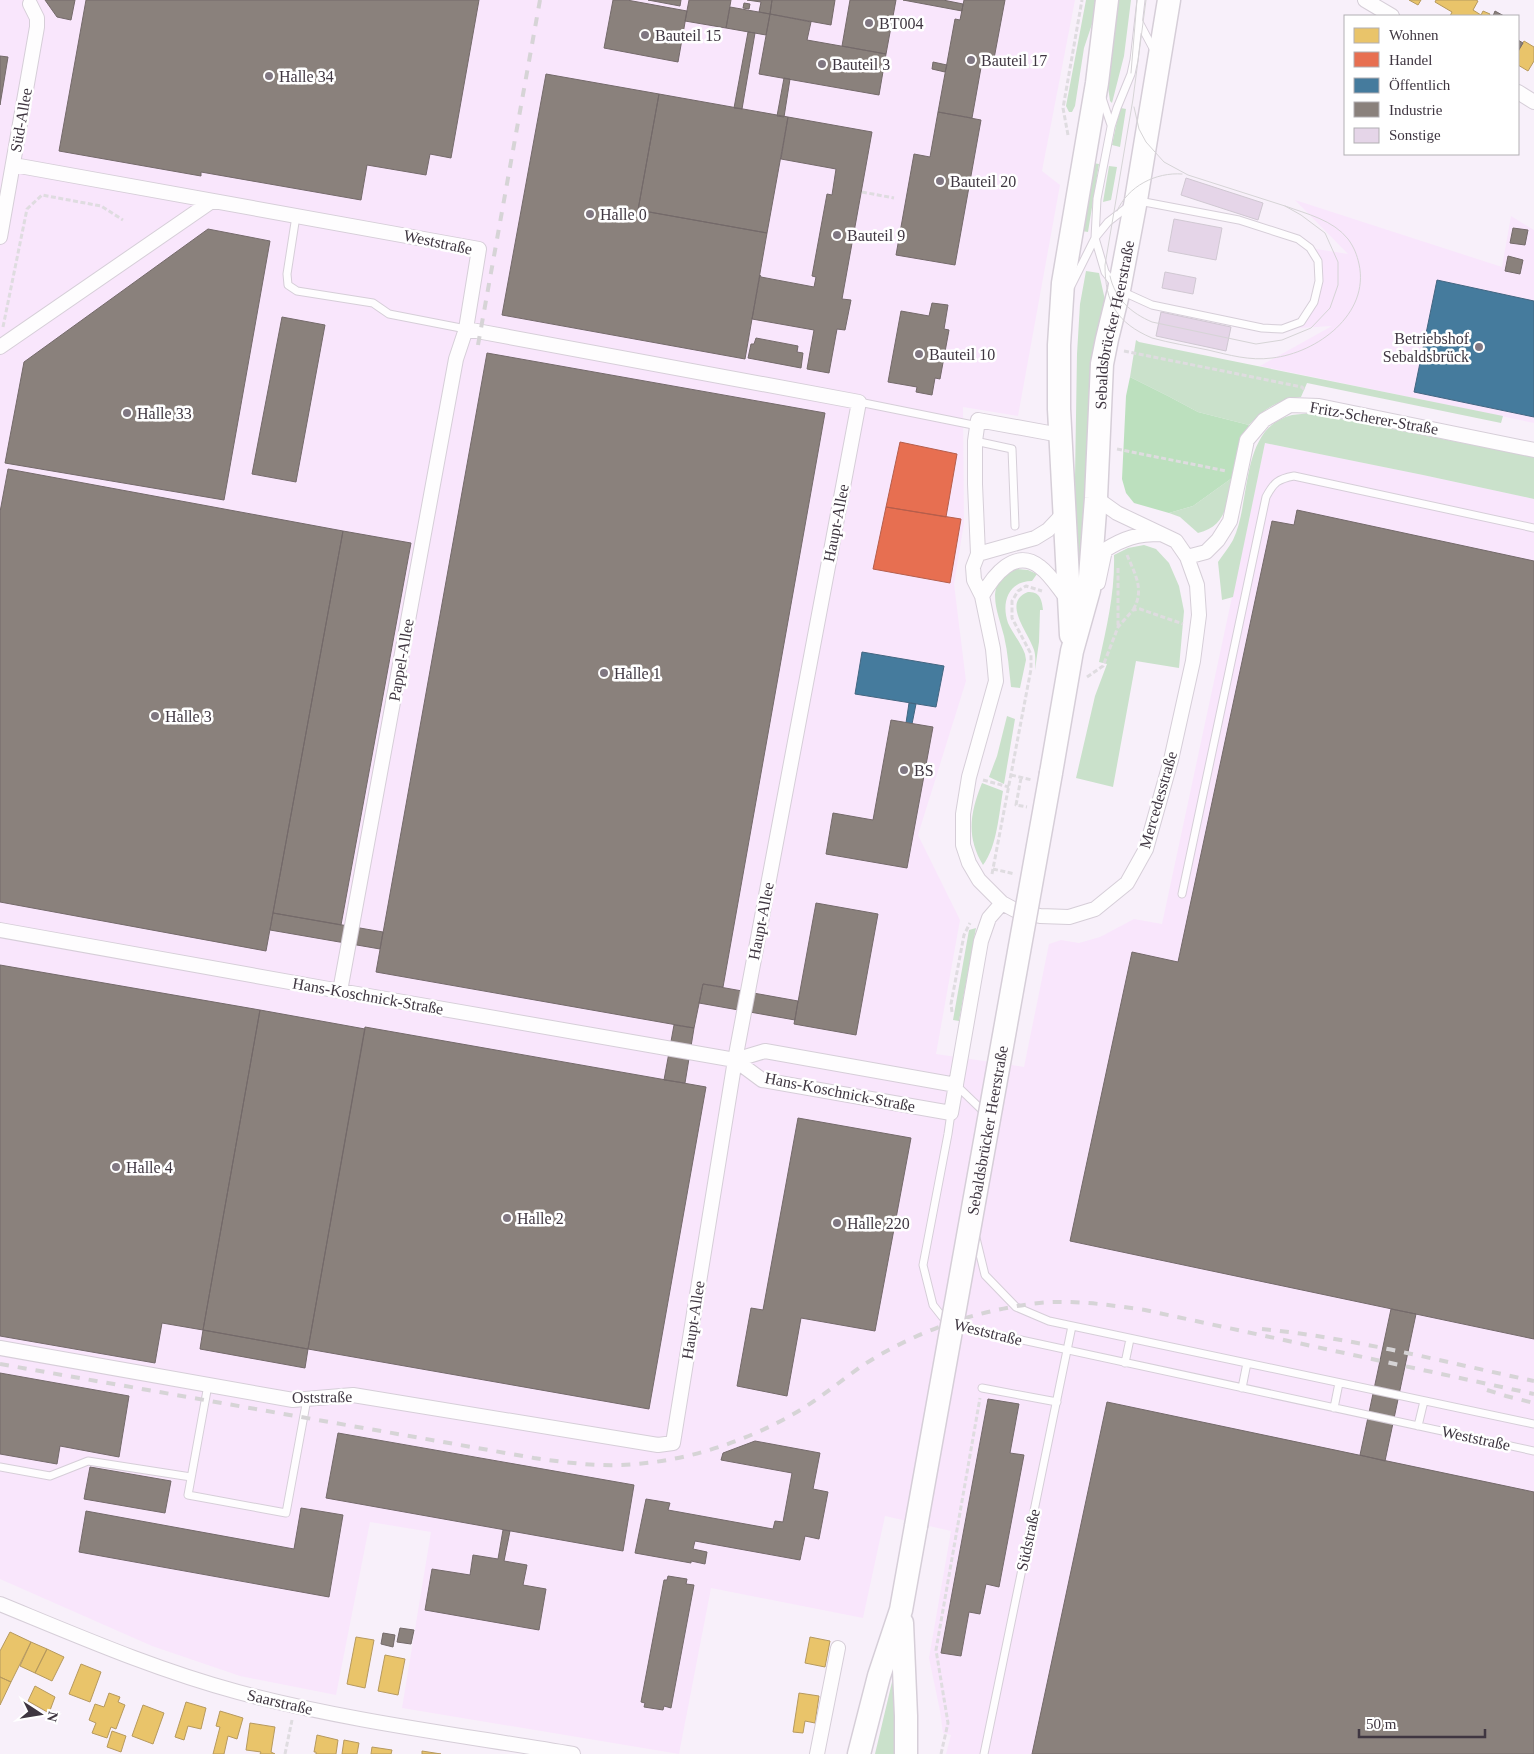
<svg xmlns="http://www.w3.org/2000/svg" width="1534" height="1754" font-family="Georgia,serif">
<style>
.built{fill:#f9e6fc}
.green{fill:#cae1cb}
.forest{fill:#bce0be}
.homes{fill:#e9c46a;stroke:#b6995e}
.shops{fill:#e76f51;stroke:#b55e4c}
.public{fill:#457b9d;stroke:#436681}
.industry{fill:#8a817c;stroke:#746a6a}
.building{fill:#e5d5e8;stroke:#d0c8d2}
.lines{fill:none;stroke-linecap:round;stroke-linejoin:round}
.service-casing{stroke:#d6ced8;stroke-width:9}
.minor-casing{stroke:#d6ced8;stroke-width:16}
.primary-casing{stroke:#d6ced8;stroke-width:25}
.path{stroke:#dfdce0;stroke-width:3;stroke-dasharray:5 2.5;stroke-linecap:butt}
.service{stroke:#fefdfe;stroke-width:7}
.minor{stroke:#fefdfe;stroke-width:14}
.primary{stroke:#fefdfe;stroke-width:22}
.tram{stroke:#d6d4d6;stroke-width:1}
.rail{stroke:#d6d4d6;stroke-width:4;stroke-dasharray:9 9;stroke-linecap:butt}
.primary-bridge-casing{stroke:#d6ced8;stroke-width:25;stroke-linecap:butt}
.primary-bridge{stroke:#fefdfe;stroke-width:22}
.poi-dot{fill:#807782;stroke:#fff;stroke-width:2}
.labels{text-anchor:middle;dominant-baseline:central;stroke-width:5;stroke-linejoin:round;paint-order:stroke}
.poi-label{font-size:16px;fill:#3f3641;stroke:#fff;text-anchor:start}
.street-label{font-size:16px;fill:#3f3641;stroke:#fff}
</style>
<rect width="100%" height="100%" fill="#f8f0fa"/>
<!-- built -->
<path class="built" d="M0 0H1075L1042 171 1060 185 1018 416 963 407 964 523 954 584 966 681 918 835 960 920 936 1054 1024 1067 1049 944 1061 940 1079 943 1100 937 1134 919 1162 924 1265 443 1423 475 1534 499V1754H946L951 1735 943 1733 940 1711 929 1658 951 1531 885 1516 863 1618 711 1588 679 1754 402 1708 431 1532 370 1522 336 1695 240 1676 152 1646 0 1579Z
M1295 200 1502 267 1511 216 1534 230V423L1260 366 1332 326 1282 329 1301 322 1314 302 1318 262 1310 248 1348 254Z"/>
<!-- green -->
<path class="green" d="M1086 0H1097L1095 15 1084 48 1075 106 1072 112H1069L1066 106Z
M1116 0H1131L1124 56 1112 103 1110 101 1107 80Z
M1121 108 1126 109 1120 147 1112 145 1117 121Z
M1093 163 1099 164 1088 232 1082 231Z
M1109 166 1117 167 1111 200 1103 202Z
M1086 271 1099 273 1105 300 1101 318 1080 560H1078L1076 546 1075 478 1077 354 1080 304Z
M1136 340 1139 342 1503 416 1501 423 1307 383 1301 397C1277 401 1266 407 1249 425L1198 412 1168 396 1130 377Z
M1311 413 1534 457V499L1423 475 1265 443 1233 597 1222 600 1218 562C1223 555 1229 547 1233 540 1252 501 1239 428 1292 415 1298 414 1305 414 1311 413Z
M1232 478C1227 503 1227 526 1198 533L1180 517 1169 513 1193 506Z
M1144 545 1156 549 1169 563 1179 586 1184 611 1179 668 1136 661 1113 787 1076 778 1095 696 1107 664 1099 662C1107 626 1115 592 1114 555L1128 548Z
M1017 569 1028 570 1037 574 1032 581C1008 581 1001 603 1008 623 1013 634 1021 643 1025 654L1026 660 1020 688 1011 687C1009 670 1008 653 1004 636 998 611 982 582 1017 569Z
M1028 592C1040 591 1042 600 1043 610H1040L1039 642 1035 670C1035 663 1036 656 1034 650 1029 633 1001 602 1028 592Z
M1007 716 1015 719 1004 784 989 777 997 756Z
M982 783 1003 791C999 813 997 847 983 865 966 837 970 813 982 783Z
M976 928 959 1021 953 1020 969 930Z
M892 1682H894L898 1754H875Z"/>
<!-- forest -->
<path class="forest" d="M1130 377 1168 396 1198 412 1249 425 1240 441 1232 478 1193 506 1169 513 1134 503 1126 493 1122 479 1126 396Z"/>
<!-- homes -->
<path class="homes" d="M1409 0H1421L1418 5Z
M1436 0H1476L1478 1 1473 10 1481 15 1483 11 1490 14 1489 16H1450L1452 12 1435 2Z
M1524 41 1534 47V61L1528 71 1518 65V52Z
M10 1632 31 1642 11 1682 0 1677V1651Z
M356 1637 374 1640 365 1688 347 1684Z
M810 1637 830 1641 825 1667 805 1663Z
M31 1642 47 1649 35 1673 20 1666Z
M47 1649 64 1657 52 1681 35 1673Z
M385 1655 405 1659 398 1695 378 1691Z
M81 1664 101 1672 90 1702 69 1694Z
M0 1677 11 1682 0 1705Z
M35 1686 55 1697 49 1713 28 1701Z
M109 1693 120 1697 118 1702 125 1705 116 1729 111 1727 107 1738 92 1733 96 1723 89 1720 95 1704 104 1707Z
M799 1693 819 1696 815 1723 805 1721 803 1733 793 1732Z
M186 1702 206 1708 201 1729 188 1726 184 1740 175 1737Z
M143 1705 164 1713 153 1744 132 1736Z
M220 1711 243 1718 237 1739 228 1736 224 1754H213L220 1727 216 1726Z
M250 1723 275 1727 271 1752 275 1754H260L261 1752 246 1750Z
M112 1731 126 1736 121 1752 107 1747Z
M317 1735 338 1740 336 1754H316V1752H314Z
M344 1740 359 1743 357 1754H342Z
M372 1747 392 1750 391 1754H371Z
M422 1751 441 1754H422Z"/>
<!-- shops -->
<path class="shops" d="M900 442 957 454 946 517 886 507Z
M886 507 961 519 950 583 873 569Z"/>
<!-- public -->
<path class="public" d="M1437 280 1534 301V417L1414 392Z
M862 652 944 666 936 707 855 694Z
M909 703 916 704 912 724 906 723Z"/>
<!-- industry -->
<path class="industry" d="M45 0H75L71 20 57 17Z
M86 0H479L451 158 430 154 426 175 367 165 361 200 201 172V176L59 151Z
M613 0H627L687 11 678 62 604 48Z
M648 0H681L680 6Z
M689 0H731L726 28 685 21Z
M747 0H772L770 14 759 12 761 2Z
M772 0H835L831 25 770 14Z
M850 0H896L886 54 842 46Z
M903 0H943L963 4 962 11Z
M964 0H1005L993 64 982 62 972 118 938 112 955 19 960 20Z
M744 3 750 4 749 9 743 8Z
M730 7 770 14 766 35 726 28Z
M1495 11 1504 16H1493Z
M770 14 811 22 807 40 886 54 879 95 759 74Z
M748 32 755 33 742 109 734 108Z
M1518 40 1523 43 1518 51Z
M0 56 8 57 0 105Z
M933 62 947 65 945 72 932 69Z
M546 74 659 94 638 210 767 233 745 359 502 315Z
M784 78 790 79 784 117 777 116Z
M659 94 788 117 767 233 638 210Z
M938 112 981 120 955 265 896 255 914 154 930 157Z
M788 117 872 132 842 299 851 300 845 330 837 329 829 373 807 369 814 330 752 319 760 275 761 277 814 287 816 277 812 276 827 194 832 195 836 169 781 159Z
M1513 228 1528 230 1525 245 1510 243Z
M208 229 270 241 224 500 5 463 24 362Z
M1508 256 1523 260 1520 274 1505 271Z
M932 303 948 305 944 329 949 330 940 379 935 378 932 395 916 392 917 387 888 382 901 311 929 316Z
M282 317 325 325 296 482 252 474Z
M756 338 798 346 797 352 803 353 801 368 748 358 751 344H754Z
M487 353 825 413 723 987 703 984 694 1028 376 972Z
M8 469 343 531 266 951 0 902V512Z
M1297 510 1534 561V1339L1070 1241 1132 952 1178 962 1272 521 1294 525Z
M343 531 411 543 341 925 273 913Z
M891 720 933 727 907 868 826 854 833 813 873 820Z
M816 903 878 914 856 1035 794 1024Z
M273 913 383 932 380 949 270 930Z
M0 965 260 1010 203 1330 162 1323 155 1363 0 1336Z
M703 984 798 1001 795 1020 699 1003Z
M260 1010 365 1029 308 1349 203 1330Z
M674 1025 694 1028 685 1083 664 1080Z
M365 1027 706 1087 649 1409 308 1349Z
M798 1118 911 1138 875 1331 801 1318 787 1396 737 1386 751 1308 763 1310Z
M1391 1309 1416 1314 1385 1461 1360 1455Z
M203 1330 308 1349 305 1368 200 1349Z
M0 1373 129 1396 119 1457 60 1446 57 1464 0 1454Z
M988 1399 1019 1404 1010 1453 1024 1455 999 1587 986 1584 980 1614 969 1612 961 1656 941 1653Z
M1107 1402 1534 1492V1754H1032Z
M338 1433 634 1485 623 1551 326 1498Z
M755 1441 820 1453 813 1489 828 1492 819 1539 805 1536 800 1560 695 1541 693 1549 707 1552 705 1564 691 1561V1563L635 1553 646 1499 670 1503 668 1510 773 1529 775 1521 783 1522 792 1473 721 1460 723 1453Z
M90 1467 171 1481 165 1513 84 1499Z
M301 1508 343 1515 329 1597 79 1552 86 1511 294 1549Z
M503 1530 510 1531 504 1561 527 1565 523 1585 546 1589 539 1630 425 1610 432 1569 470 1575 473 1555 498 1559Z
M668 1576 687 1579 686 1584 694 1585 671 1708 664 1706 663 1710 644 1707 645 1703 641 1702 664 1580H667Z
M400 1628 414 1630 411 1644 397 1642Z
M383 1633 395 1635 393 1647 381 1644Z"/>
<!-- building -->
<path class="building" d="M1186 178 1263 203 1258 220 1181 195Z
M1174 219 1222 228 1216 260 1168 251Z
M1165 272 1196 278 1193 294 1162 288Z
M1161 312 1231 327 1226 351 1156 336Z"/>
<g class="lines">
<defs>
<path id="service" d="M1139 22 1155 52
M1102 98 1111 125
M1139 201 1239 220 1298 239 1310 248 1318 261 1319 281 1314 302 1301 322 1282 329 1262 328 1152 305 1119 290 1105 272 1095 238 1097 199 1111 127 1117 108 1131 74 1134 60 1141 0
M296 216 287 274 288 285 297 291 373 303 389 314 466 329
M1071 286 1095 238 1108 222 1130 205
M859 402 978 426
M975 441 1012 449 1015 526
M1182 894 1266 497C1274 482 1278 479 1294 476L1534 528
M956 1085 983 1111V1115
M951 1113 948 1134 923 1265 933 1305 948 1324 1534 1451
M976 1238 985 1275 1016 1307 1049 1321 1534 1424
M1125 1363 1130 1339
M208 1385 188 1495 286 1513 307 1399
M982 1388 1057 1402
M1242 1388 1247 1363
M1334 1408 1339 1383
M1418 1426 1424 1401
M0 1467 50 1476 88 1461 191 1477
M984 1754 1072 1326"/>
<path id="minor" d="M1365 0 1392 16
M1518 92 1534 102
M0 237 37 27V18L30 4
M0 347 212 201
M1060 435 978 420 975 441V484L978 554 973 567 974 580 982 596 993 649 996 681 969 777 963 814V845L969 863 979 880 1002 903 1017 911 1040 916 1069 917 1095 909 1127 883 1146 849 1171 760 1193 661 1199 615 1197 585 1187 557 1176 541 1117 513 1096 498
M978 554 1035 538 1048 530 1065 512
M1187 557 1206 552 1218 540 1230 521 1247 440 1264 420 1290 405 1319 406 1534 450
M1098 583 1105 550C1124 538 1137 534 1161 534
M982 596C993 576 1015 547 1040 567 1051 575 1059 589 1068 600
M0 930 340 991 735 1060 765 1051 956 1085
M340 991 456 359 466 329
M735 1060 762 1080 951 1113 981 941 989 918 1002 903
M0 1348 293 1400 353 1395 658 1445 673 1443 735 1060 859 402 466 329 479 249 14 165
M0 1604C78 1636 156 1670 238 1692 347 1721 461 1735 573 1754
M817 1754 838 1648"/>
<g id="primary">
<path d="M1071 635 1059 409V345L1063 283 1097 83 1107 0"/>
<path id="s1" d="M1051 773 1072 651 1089 590 1096 498 1102 364 1107 339 1119 290 1136 200 1169 0"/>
<path d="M902 1623 906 1716V1754"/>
<path d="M859 1754 879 1676 901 1610 916 1526"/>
</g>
</defs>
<!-- service casing -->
<use href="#service" class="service-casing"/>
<!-- minor casing -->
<use href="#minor" class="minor-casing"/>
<!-- primary casing -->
<use href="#primary" class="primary-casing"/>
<!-- path -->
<path class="path" d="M1068 135 1063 108 1082 0
M862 192 894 198
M3 327 27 209 42 195 101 206 123 220
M1124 351 1302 387 1305 391
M1117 449 1226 471
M1127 555C1135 574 1145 590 1133 610
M1118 568V627
M1087 677 1103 666 1118 627 1133 610 1140 609 1183 624
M1011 775 1032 780
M1021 778 1016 805 1027 807
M983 780 1009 787
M993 869 1015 874
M992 874 1031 669V654L1012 618V601L1018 591 1026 586 1042 591
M952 1012 951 1004 964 935 970 923
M285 1754 292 1720
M941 1754 948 1723 936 1650 980 1398"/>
<!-- service -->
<use href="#service" class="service"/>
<!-- minor -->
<use href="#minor" class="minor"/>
<!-- primary -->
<use href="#primary" class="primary"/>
<!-- tram -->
<path class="tram" d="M1146 0 1133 99 1105 265C1105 303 1117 323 1152 338 1170 343 1189 346 1208 350 1229 355 1250 361 1272 358 1317 353 1370 314 1359 264 1357 255 1354 247 1348 239 1333 220 1307 214 1285 206
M1131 73 1137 0
M1117 211C1128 186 1156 172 1182 174
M1110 276C1115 299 1131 313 1152 322L1256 344 1282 340 1311 328 1330 308 1338 285V262L1325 233 1301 215 1285 206 1188 175 1164 162 1146 142 1139 129 1134 107"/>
<!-- rail -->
<path class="rail" d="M478 345 540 0
M1262 1329C1354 1338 1444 1362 1534 1381
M0 1364 534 1458C562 1462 591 1466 620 1465 681 1463 744 1443 797 1412 819 1399 838 1383 859 1368 885 1350 917 1335 947 1324 977 1313 1030 1301 1062 1302 1090 1302 1117 1306 1145 1310L1534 1394
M1487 1390 1506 1396 1534 1403"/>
<defs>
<g id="primary-bridge">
<path id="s2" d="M916 1526 1051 773"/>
</g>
</defs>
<!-- primary-bridge casing -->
<use href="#primary-bridge" class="primary-bridge-casing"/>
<!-- primary-bridge -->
<use href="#primary-bridge" class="primary-bridge"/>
</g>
<!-- markers -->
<g class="poi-dot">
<circle cx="869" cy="23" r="5"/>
<circle cx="645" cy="35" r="5"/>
<circle cx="971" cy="60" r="5"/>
<circle cx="822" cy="64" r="5"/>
<circle cx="269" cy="76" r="5"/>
<circle cx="940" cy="181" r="5"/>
<circle cx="590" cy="214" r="5"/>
<circle cx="837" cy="235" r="5"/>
<circle cx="1479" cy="347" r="5"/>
<circle cx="919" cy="354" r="5"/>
<circle cx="127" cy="413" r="5"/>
<circle cx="604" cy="673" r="5"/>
<circle cx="155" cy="716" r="5"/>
<circle cx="904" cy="770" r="5"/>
<circle cx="116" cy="1167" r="5"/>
<circle cx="507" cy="1218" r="5"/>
<circle cx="837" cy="1223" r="5"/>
</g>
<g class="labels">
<!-- poi labels -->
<g class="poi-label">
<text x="879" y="23">BT004</text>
<text x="655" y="35">Bauteil 15</text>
<text x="981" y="60">Bauteil 17</text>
<text x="832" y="64">Bauteil 3</text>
<text x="279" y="76">Halle 34</text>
<text x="950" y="181">Bauteil 20</text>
<text x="600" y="214">Halle 0</text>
<text x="847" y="235">Bauteil 9</text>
<text x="1469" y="338" text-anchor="end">Betriebshof<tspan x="1469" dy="18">Sebaldsbrück</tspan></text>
<text x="929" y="354">Bauteil 10</text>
<text x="137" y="413">Halle 33</text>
<text x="614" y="673">Halle 1</text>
<text x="165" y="716">Halle 3</text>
<text x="914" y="770">BS</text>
<text x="126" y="1167">Halle 4</text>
<text x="517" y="1218">Halle 2</text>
<text x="847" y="1223">Halle 220</text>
</g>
<!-- street labels -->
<g class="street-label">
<text transform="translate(21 120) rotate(-80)">Süd-Allee</text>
<text transform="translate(438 242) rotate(12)">Weststraße</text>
<text stroke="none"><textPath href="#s1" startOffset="454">Sebaldsbrücker Heerstraße</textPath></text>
<text transform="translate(1374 418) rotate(10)">Fritz-Scherer-Straße</text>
<text transform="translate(836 523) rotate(-79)">Haupt-Allee</text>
<text transform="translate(401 660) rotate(-80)">Pappel-Allee</text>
<text transform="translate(1158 800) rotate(-74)">Mercedesstraße</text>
<text transform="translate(761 921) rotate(-79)">Haupt-Allee</text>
<text transform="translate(368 996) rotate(10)">Hans-Koschnick-Straße</text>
<text transform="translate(840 1092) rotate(11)">Hans-Koschnick-Straße</text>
<text stroke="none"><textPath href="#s2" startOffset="402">Sebaldsbrücker Heerstraße</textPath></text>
<text transform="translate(693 1320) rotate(-81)">Haupt-Allee</text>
<text transform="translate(988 1332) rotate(14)">Weststraße</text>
<text transform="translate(322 1397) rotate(-1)">Oststraße</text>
<text transform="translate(1476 1438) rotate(12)">Weststraße</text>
<text transform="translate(1028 1540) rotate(-78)">Südstraße</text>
<text transform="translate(280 1702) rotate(13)">Saarstraße</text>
</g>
</g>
<!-- legend -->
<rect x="1344" y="15" width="175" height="140" fill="#ffffff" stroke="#b2afb3"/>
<rect x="1354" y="28" width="25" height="15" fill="#e9c46a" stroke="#b2afb3"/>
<text x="1389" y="40" font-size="15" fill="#3f3641">Wohnen</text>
<rect x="1354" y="52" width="25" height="15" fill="#e76f51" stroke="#b2afb3"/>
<text x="1389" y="65" font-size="15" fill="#3f3641">Handel</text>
<rect x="1354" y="78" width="25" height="15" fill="#457b9d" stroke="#b2afb3"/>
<text x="1389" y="90" font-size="15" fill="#3f3641">Öffentlich</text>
<rect x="1354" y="102" width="25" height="15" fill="#8a817c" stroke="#b2afb3"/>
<text x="1389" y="115" font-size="15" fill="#3f3641">Industrie</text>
<rect x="1354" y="128" width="25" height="15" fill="#e5d5e8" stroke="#b2afb3"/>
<text x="1389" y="140" font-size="15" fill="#3f3641">Sonstige</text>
<!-- north arrow -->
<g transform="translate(40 1714) rotate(102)" stroke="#ffffff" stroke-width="4" paint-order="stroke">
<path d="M0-4L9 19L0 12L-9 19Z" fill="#3f3641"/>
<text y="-8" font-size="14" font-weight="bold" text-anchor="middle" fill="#3f3641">N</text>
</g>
<!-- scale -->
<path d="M1359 1729v8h126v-8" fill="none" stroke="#3f3641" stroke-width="2.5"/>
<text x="1366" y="1729" font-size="15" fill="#3f3641" stroke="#ffffff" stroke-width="4" paint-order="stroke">50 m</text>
</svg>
